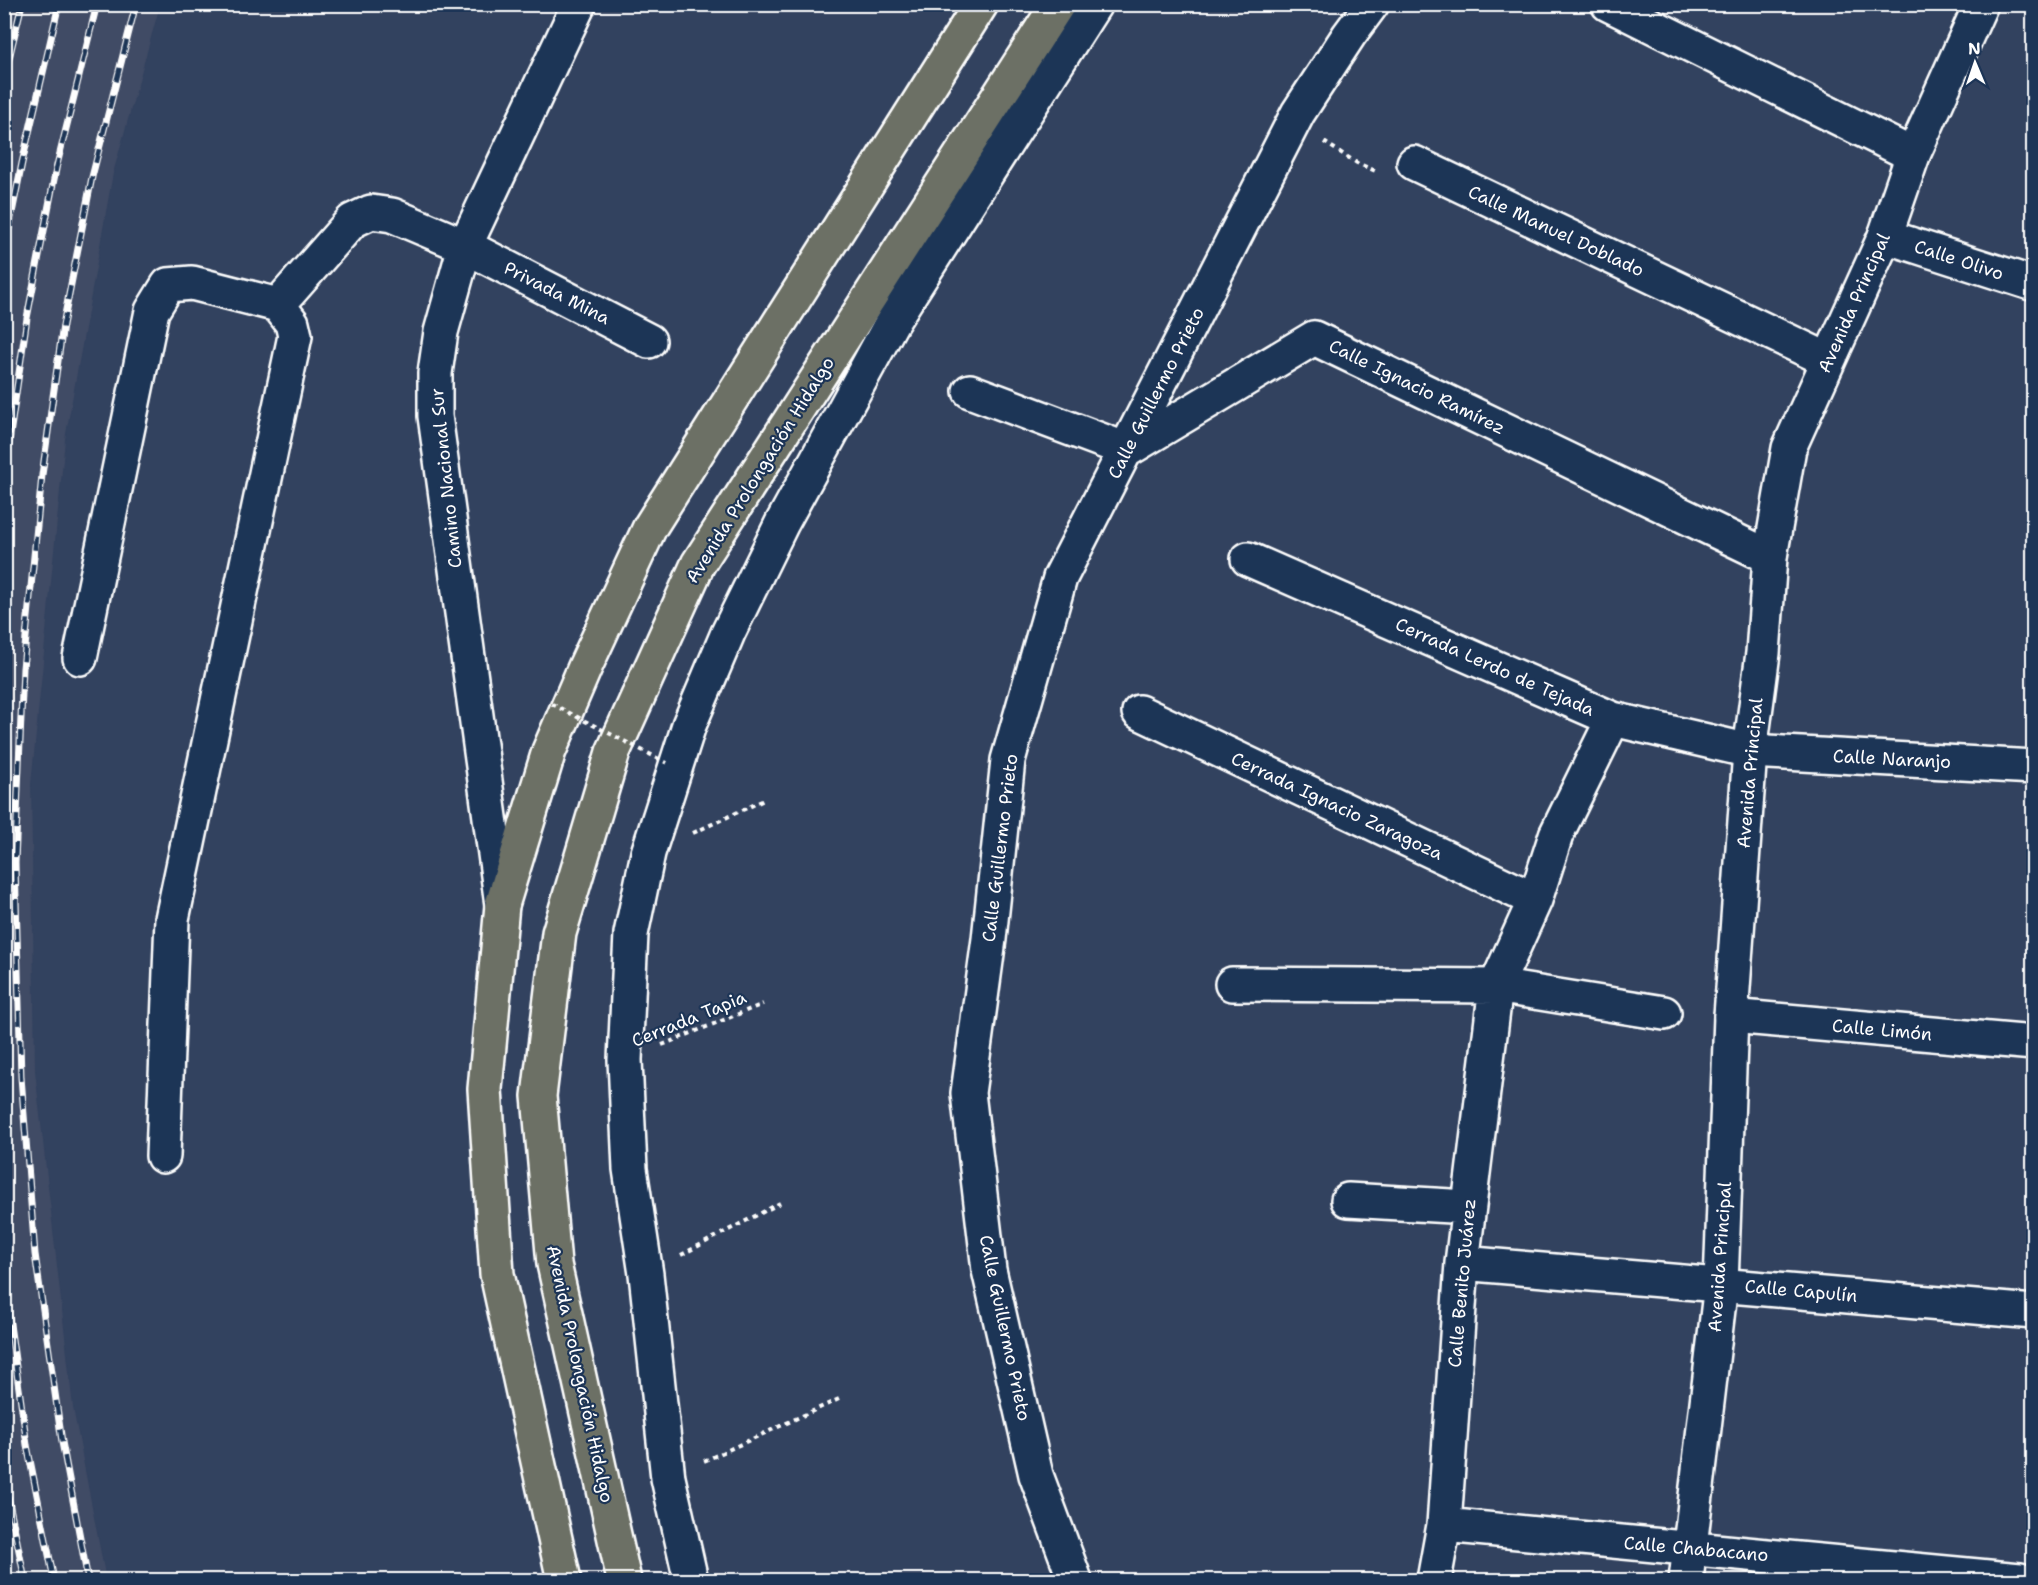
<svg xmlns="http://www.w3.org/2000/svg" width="2038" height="1585" font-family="'Shantell Sans',sans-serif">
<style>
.built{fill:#414b65}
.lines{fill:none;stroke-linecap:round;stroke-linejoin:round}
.street-casing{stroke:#fff;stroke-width:38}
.secondary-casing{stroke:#fff;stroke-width:38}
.highway-casing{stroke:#fff;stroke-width:38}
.path{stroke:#fff;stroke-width:4;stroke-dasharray:4.5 4.5;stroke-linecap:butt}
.street{stroke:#1d3557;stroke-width:33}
.secondary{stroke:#1d3557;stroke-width:33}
.highway{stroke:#6c7065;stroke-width:33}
.rail-casing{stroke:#fff;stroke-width:7}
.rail{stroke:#1d3557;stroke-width:4.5;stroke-dasharray:14;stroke-linecap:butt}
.path-bridge{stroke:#fff;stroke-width:4;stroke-dasharray:4.5 4.5;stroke-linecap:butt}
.labels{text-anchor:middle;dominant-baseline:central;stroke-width:4.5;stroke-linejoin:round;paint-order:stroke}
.street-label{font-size:18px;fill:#fff;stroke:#1d3557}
</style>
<rect width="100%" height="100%" fill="#32425f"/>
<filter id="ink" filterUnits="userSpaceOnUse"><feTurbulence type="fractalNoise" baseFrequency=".0167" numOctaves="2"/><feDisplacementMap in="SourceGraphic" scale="12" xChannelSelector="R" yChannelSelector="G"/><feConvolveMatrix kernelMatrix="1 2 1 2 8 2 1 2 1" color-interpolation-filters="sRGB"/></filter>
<g filter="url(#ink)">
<!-- built -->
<path class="built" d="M5 4 160 5 113 173 65 439 31 784 35 1071 73 1408 106 1580H5Z"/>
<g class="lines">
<defs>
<path id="street" d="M1608 4 1913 155
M1414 163 1828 360
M1885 236 2034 284
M278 305 352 221 371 212 392 215 465 246 649 341
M970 391 1127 450 1314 338 1770 557
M1248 559 1613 719 1750 751 2034 767
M80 658 152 311 168 285 192 283 278 305 292 323 295 336 172 919 163 1156
M1139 712 1535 900
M502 905 435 416V373L441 332 465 246 579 4
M1232 984 1496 986 1664 1013
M1731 1016 2034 1043
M1348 1200 1468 1207
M1462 1263 2034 1312
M1444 1525 2020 1580
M691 1580 668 1478 646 1274 630 1169 625 1060 631 934 648 853 689 725 728 633 782 523 892 322 1095 4
M1075 1580 1036 1475 989 1270 968 1093 989 939 1008 760 1060 578 1298 113 1349 35 1372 4
M1434 1580 1444 1525 1462 1263 1496 986 1535 900 1556 835 1613 719"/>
<path id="secondary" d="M1686 1580 1721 1284 1731 1016 1750 751 1763 653 1770 557 1789 448 1885 236 1913 155 1981 4"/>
<path id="highway" d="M564 1580 497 1274 485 1089 502 905 549 751 585 667 650 527 981 4
M624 1580 554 1264 539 1096 559 933 613 752 698 564 1058 4"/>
</defs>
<!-- street casing -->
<use href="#street" class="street-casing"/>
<!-- secondary casing -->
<use href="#secondary" class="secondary-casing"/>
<!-- highway casing -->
<use href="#highway" class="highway-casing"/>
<!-- path -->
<path class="path" d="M1324 142 1357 163 1378 172
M693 833 764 800
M662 1045 763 1004
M681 1255 780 1203
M704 1461 839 1399"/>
<!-- street -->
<use href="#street" class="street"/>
<!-- secondary -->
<use href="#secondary" class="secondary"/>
<!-- highway -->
<use href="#highway" class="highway"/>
<defs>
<path id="rail" d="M4 79 22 4
M4 253 22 163 59 4
M4 476 27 318 56 169 97 4
M4 1282 27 1445 54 1580
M4 1478 25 1580
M88 1580 62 1442 35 1254 21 1077 15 863 23 668 42 475 63 325 92 177 136 4"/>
</defs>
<!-- rail casing -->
<use href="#rail" class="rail-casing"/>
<!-- rail -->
<use href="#rail" class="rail"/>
<!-- path-bridge -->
<path class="path-bridge" d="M552 704 667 763"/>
</g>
</g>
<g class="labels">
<!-- street labels -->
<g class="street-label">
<text transform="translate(1556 231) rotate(25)">Calle Manuel Doblado</text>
<text transform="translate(1959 260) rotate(18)">Calle Olivo</text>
<text transform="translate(557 293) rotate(27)">Privada Mina</text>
<text transform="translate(1854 303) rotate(-66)">Avenida Principal</text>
<text transform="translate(1417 387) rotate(26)">Calle Ignacio Ramírez</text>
<text transform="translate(1156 393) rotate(-63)">Calle Guillermo Prieto</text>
<text transform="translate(760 470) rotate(-58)">Avenida Prolongación Hidalgo</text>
<text transform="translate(446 478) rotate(-96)">Camino Nacional Sur</text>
<text transform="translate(1495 667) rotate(24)">Cerrada Lerdo de Tejada</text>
<text transform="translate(1892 759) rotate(3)">Calle Naranjo</text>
<text transform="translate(1750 773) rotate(-85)">Avenida Principal</text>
<text transform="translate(1337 806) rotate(25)">Cerrada Ignacio Zaragoza</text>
<text transform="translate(1000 848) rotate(-83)">Calle Guillermo Prieto</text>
<text transform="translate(689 1019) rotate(-22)">Cerrada Tapia</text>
<text transform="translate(1882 1030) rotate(5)">Calle Limón</text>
<text transform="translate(1720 1257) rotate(-86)">Avenida Principal</text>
<text transform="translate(1462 1283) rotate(-85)">Calle Benito Juárez</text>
<text transform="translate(1801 1291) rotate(5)">Calle Capulín</text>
<text transform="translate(1005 1328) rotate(78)">Calle Guillermo Prieto</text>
<text transform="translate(580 1374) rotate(78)">Avenida Prolongación Hidalgo</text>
<text transform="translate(1696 1549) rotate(5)">Calle Chabacano</text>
</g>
</g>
<!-- margin -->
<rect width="2038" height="1585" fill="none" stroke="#1d3557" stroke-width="24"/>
<rect x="12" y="12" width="2014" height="1561" fill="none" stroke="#fff" stroke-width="2" filter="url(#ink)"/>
<!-- north arrow -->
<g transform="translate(1975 63) rotate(358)" stroke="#1d3557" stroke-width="4.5" paint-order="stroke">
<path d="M0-4.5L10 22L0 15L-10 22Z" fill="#ffffff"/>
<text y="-9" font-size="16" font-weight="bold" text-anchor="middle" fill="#ffffff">N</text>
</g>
</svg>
